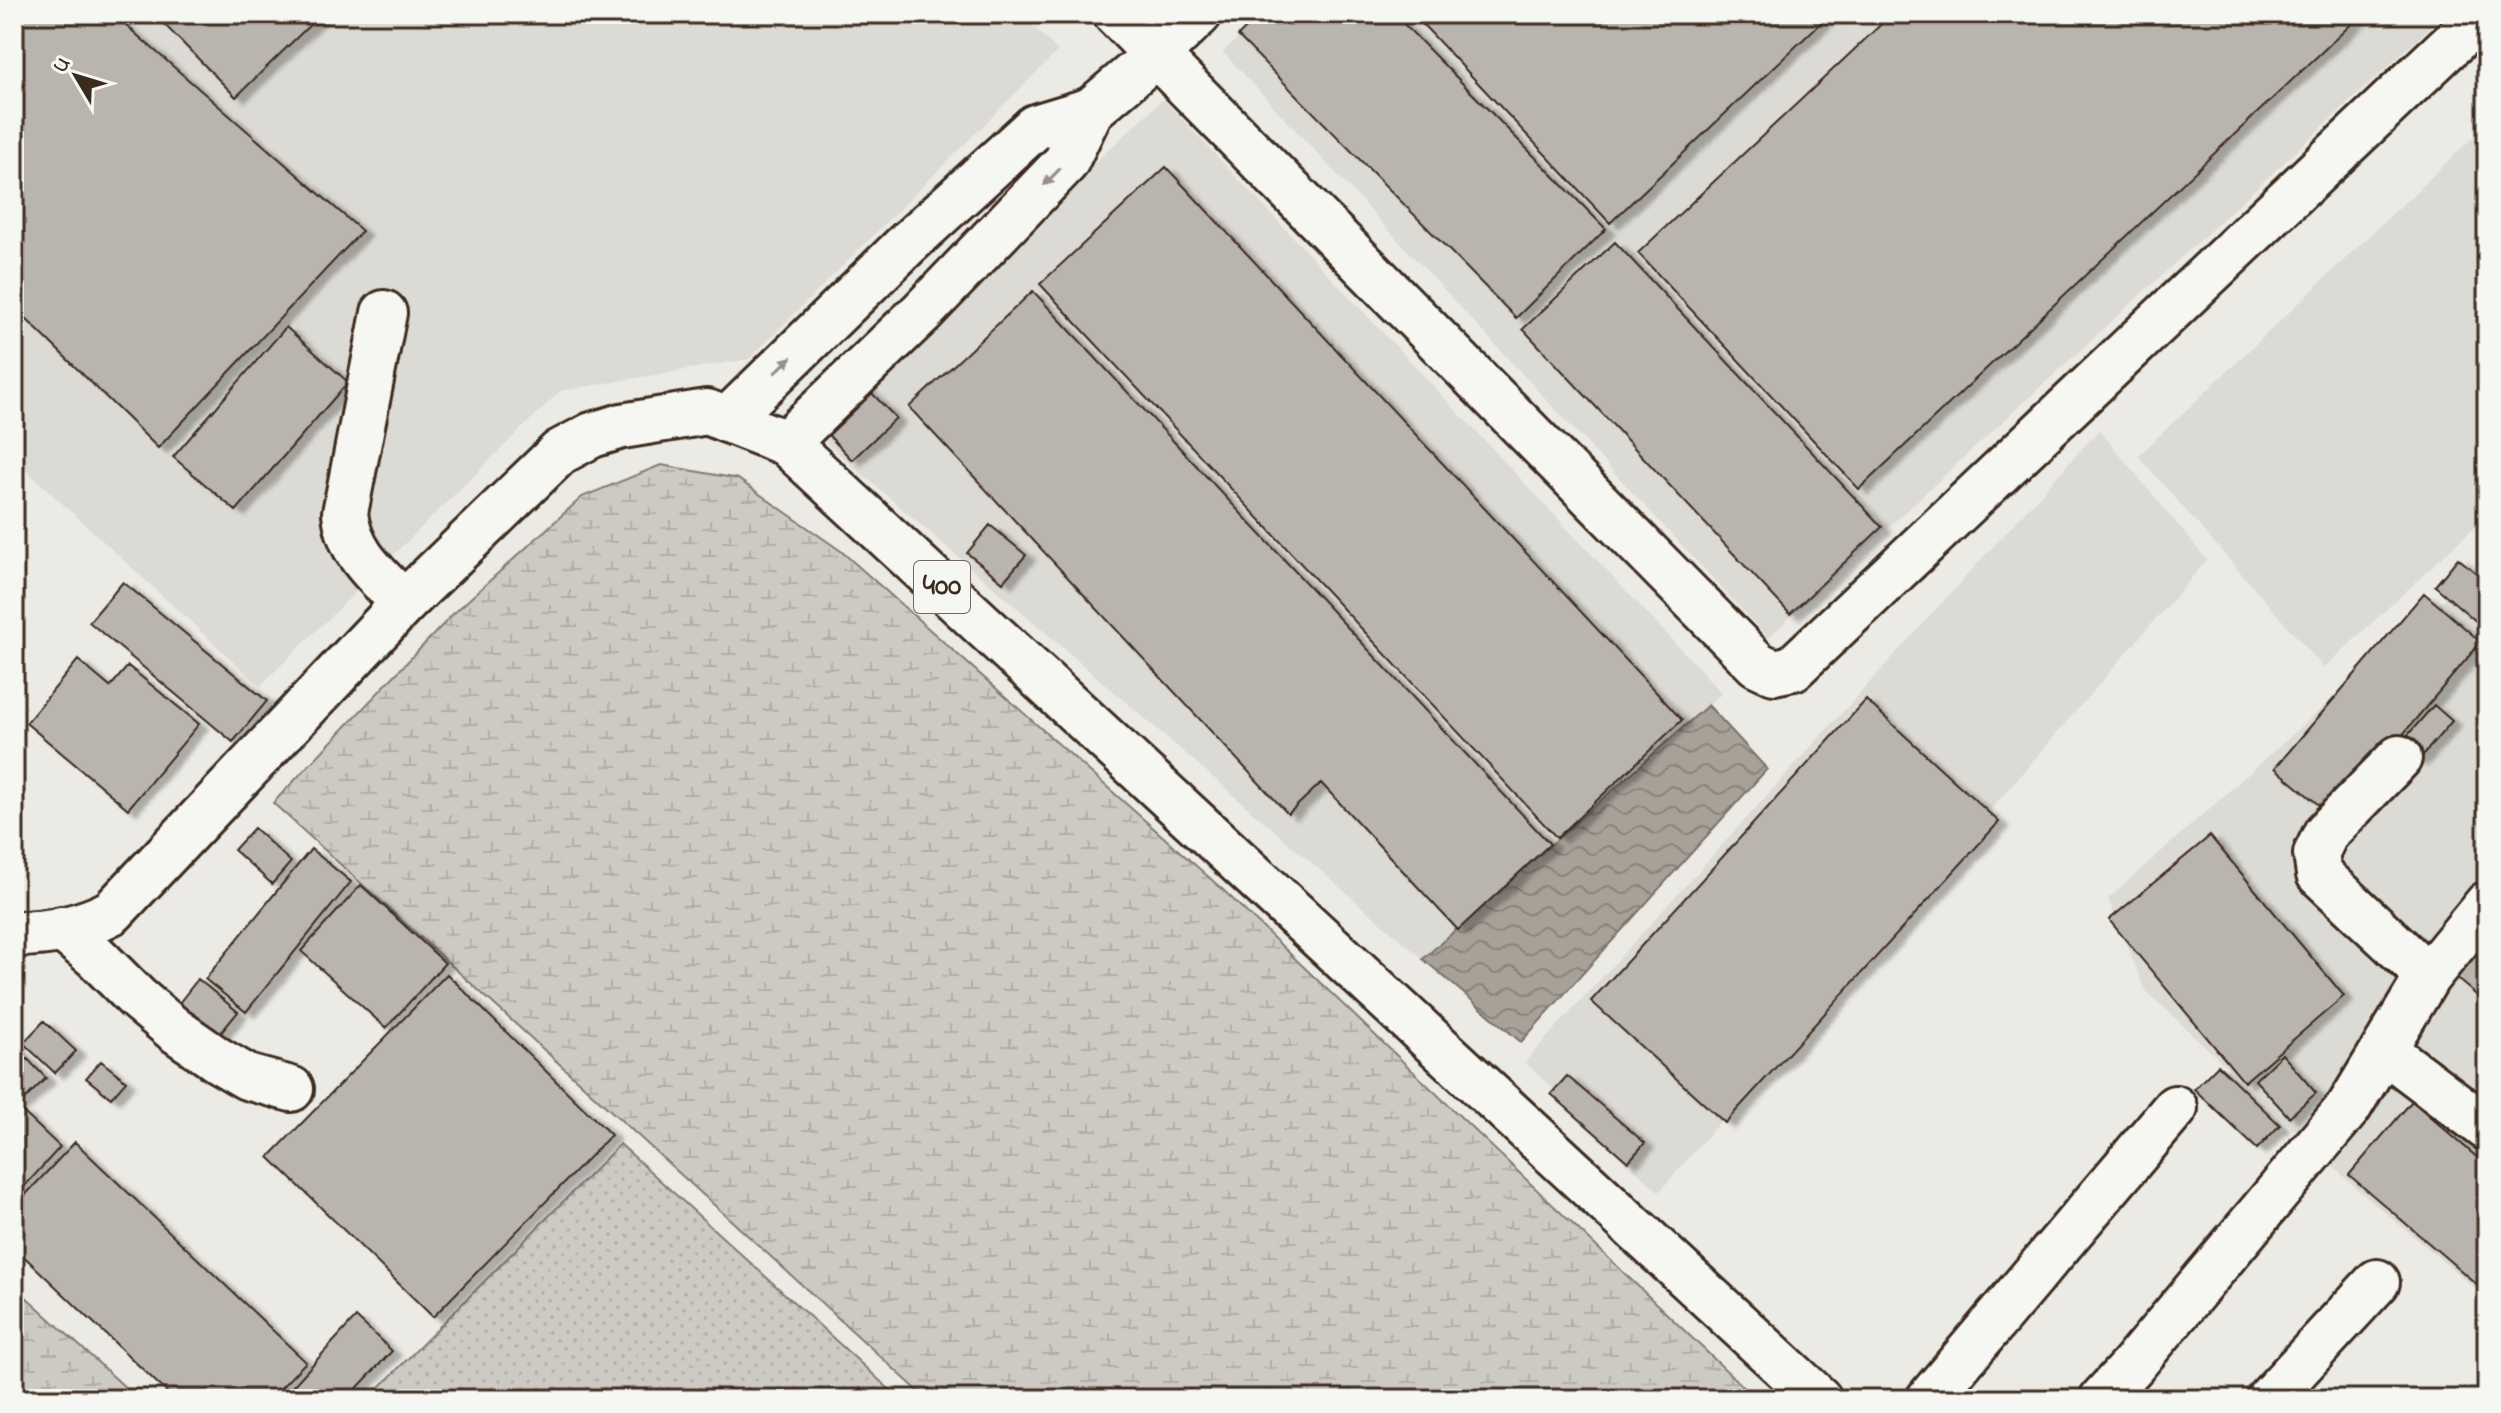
<svg xmlns="http://www.w3.org/2000/svg" width="2501" height="1413" font-family="'Indie Flower',sans-serif">
<style>
.built{fill:#dcdad4}
.grass{fill:url(#grass-dots);stroke:#847a71;stroke-width:2}
.wetland{fill:url(#wetland-marsh);stroke:#847a71;stroke-width:2}
.water{fill:url(#water-waves);stroke:#7c7167;stroke-width:2}
.building{fill:#bab4ae;stroke:#3b2a1e;stroke-width:2;filter:url(#shadow)}
.lines{fill:none;stroke-linecap:round;stroke-linejoin:round}
.minor-casing{stroke:#3b2a1e;stroke-width:50}
.major-casing{stroke:#3b2a1e;stroke-width:50}
.minor{stroke:#f6f6f2;stroke-width:44}
.major{stroke:#f6f6f2;stroke-width:44}
.oneway{fill:#989088}
.labels{text-anchor:middle;dominant-baseline:central;stroke-width:7;stroke-linejoin:round;paint-order:stroke}
.shield{fill:#f6f6f2;stroke:#73675e;stroke-width:2}
.shield-label{font-size:30px;font-weight:bold;fill:#3b2a1e}
</style>
<defs>
<pattern id="grass-dots" width="8" height="8" patternUnits="userSpaceOnUse" patternTransform="scale(2)"><rect width="8" height="8" fill="#cdcac4"/><path d="M2 2h.1M6 6h.1" fill="none" stroke="#b1aea8" stroke-width="1.8" stroke-linecap="round"/></pattern>
<pattern id="wetland-marsh" width="20" height="14" patternUnits="userSpaceOnUse" patternTransform="scale(2)"><rect width="20" height="14" fill="#cdcac4"/><path d="M1 5h8M5 5V1M11 12h8M15 12V8" fill="none" stroke="#b1aea8"/></pattern>
<pattern id="water-waves" width="16" height="10" patternUnits="userSpaceOnUse" patternTransform="scale(2)"><rect width="16" height="10" fill="#a8a198"/><path d="M0 5q4-4 8 0t8 0" fill="none" stroke="#8a837b"/></pattern>
<filter id="shadow"><feDropShadow dx="9" dy="5" stdDeviation="2" flood-color="#0004"/></filter>
</defs>
<rect width="100%" height="100%" fill="#ebeae5"/>
<filter id="ink" filterUnits="userSpaceOnUse"><feTurbulence type="fractalNoise" baseFrequency=".0125" numOctaves="2"/><feDisplacementMap in="SourceGraphic" scale="16" xChannelSelector="R" yChannelSelector="G"/><feConvolveMatrix kernelMatrix="1 2 1 2 8 2 1 2 1" color-interpolation-filters="sRGB"/></filter>
<g filter="url(#ink)">
<!-- built -->
<path class="built" d="M14 14H1021L1058 51 749 359 560 391 260 686 14 459Z
M1264 14H2445L1768 638 1223 52Z
M1163 99 1722 693 1423 959 810 429Z
M2487 124V515L2324 668 2138 456Z
M2099 430 2207 560 1659 1192 1525 1062Z
M2476 571 2487 581V1298L2356 1188 2145 990 2108 899Z"/>
<!-- grass -->
<path class="grass" d="M620 1144 900 1399H368Z"/>
<!-- wetland -->
<path class="wetland" d="M661 465 738 479 841 551 1221 888 1756 1399H927L273 803 453 614 582 497Z
M14 1286 138 1399H14Z"/>
<!-- water -->
<path class="water" d="M1708 705 1767 769 1521 1042 1423 959Z"/>
<!-- building -->
<path class="building" d="M14 14H113L362 231 158 448 14 307Z
M154 14H321L236 97Z
M1260 14H1394L1606 229 1516 318 1238 36Z
M1413 14H1830L1610 223Z
M1892 14H2362L1859 489 1638 253Z
M1166 167 1682 720 1557 838 1040 284Z
M1615 242 1882 527 1790 614 1523 329Z
M1033 291 1550 844 1458 930 1321 783 1288 814 909 407Z
M286 327 348 382 236 511 173 457Z
M862 383 896 418 852 460 818 424Z
M990 525 1026 555 1003 582 967 553Z
M2458 558 2487 582V624L2484 628 2435 586Z
M123 582 267 701 233 742 89 622Z
M2424 593 2481 642 2333 817 2275 768Z
M78 660 110 687 128 666 199 724 128 809 26 723Z
M1866 700 1999 822 1725 1123 1591 1001Z
M2434 705 2452 721 2418 761 2399 745Z
M254 828 291 862 272 884 234 850Z
M2210 836 2344 996 2244 1082 2109 920Z
M311 849 351 882 246 1012 205 979Z
M361 885 445 963 386 1028 301 951Z
M2487 930V993L2481 999 2450 973Z
M447 974 611 1135 433 1317 269 1157Z
M198 979 238 1012 219 1035 179 1003Z
M44 1021 76 1051 55 1073 23 1043Z
M16 1047 46 1078 15 1109 14 1048Z
M2282 1054 2316 1093 2289 1117 2255 1080Z
M101 1061 126 1081 111 1098 86 1078Z
M2218 1065 2280 1125 2257 1149 2194 1089Z
M1567 1076 1645 1143 1628 1162 1551 1094Z
M2412 1101 2487 1166V1293L2349 1175Z
M22 1111 60 1147 14 1198V1120Z
M75 1142 306 1362 270 1399H174L14 1247V1207Z
M356 1317 392 1351 347 1399H281Z"/>
<g class="lines">
<defs>
<path id="minor" d="M1116 14 1757 664 1774 672 1793 668 2483 14
M384 313 345 513C349 554 377 575 404 603
M727 420 906 245 1035 127 1091 110 1156 55 1199 14
M786 443 922 312 1066 162 1091 110
M2399 758 2326 833 2316 854 2319 874 2428 976
M62 929 95 956 137 998 175 1030 218 1060 247 1077 291 1089
M2384 1050 2487 1128
M1929 1399 2175 1108
M2102 1399 2132 1366 2349 1107 2428 976 2487 904
M2269 1399 2377 1282"/>
<path id="major" d="M14 934C48 934 82 928 112 912L404 603 560 452 592 435 622 426 707 412 786 443 1819 1399"/>
</defs>
<!-- minor casing -->
<use href="#minor" class="minor-casing"/>
<!-- major casing -->
<use href="#major" class="major-casing"/>
<!-- minor -->
<use href="#minor" class="minor"/>
<!-- major -->
<use href="#major" class="major"/>
</g>
<!-- one-way arrows -->
<defs><path id="oneway-solid" d="M-6-.8H1V-3.2L6.5 0L1 3.2V.8H-6Z" transform="scale(2)"/></defs>
<g class="oneway">
<use href="#oneway-solid" transform="translate(1052 177) rotate(134)"/>
<use href="#oneway-solid" transform="translate(783 365) rotate(-44)"/>
</g>
</g>
<g class="labels">
<!-- shield labels -->
<rect class="shield" x="914" y="561" width="56" height="52" rx="6"/>
<g class="shield-label">
<text x="942" y="587">400</text>
</g>
</g>
<!-- margin -->
<rect width="2501" height="1413" fill="none" stroke="#f6f6f2" stroke-width="48"/>
<rect x="24" y="24" width="2453" height="1365" fill="none" stroke="#3b2a1e" stroke-width="3" filter="url(#ink)"/>
<!-- north arrow -->
<g transform="translate(76 76) rotate(308)" stroke="#f6f6f2" stroke-width="6" paint-order="stroke">
<path d="M0-6L14 30L0 20L-14 30Z" fill="#3b2a1e"/>
<text y="-12" font-size="22" font-weight="bold" text-anchor="middle" fill="#3b2a1e">U</text>
</g>
</svg>
